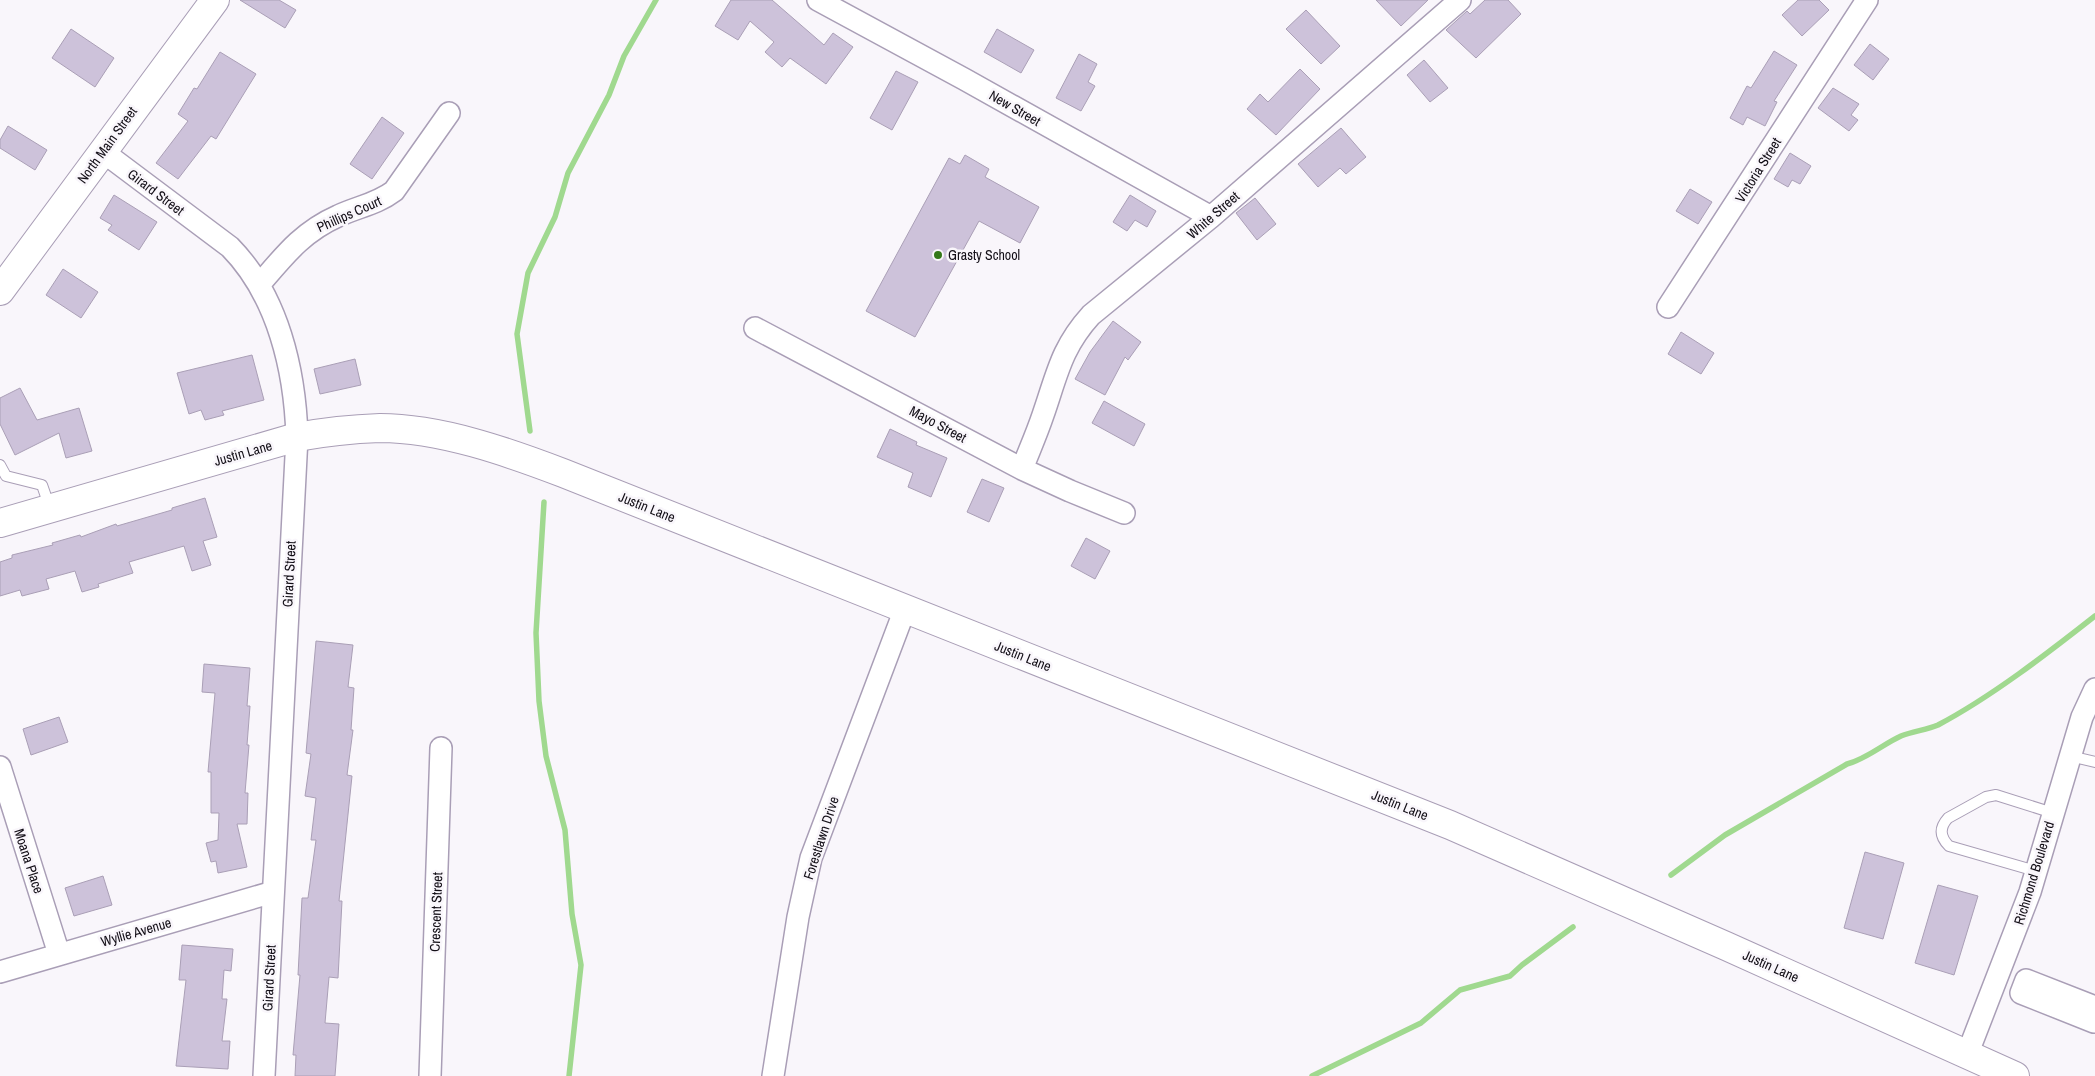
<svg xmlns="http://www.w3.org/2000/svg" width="2095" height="1076" font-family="'Archivo Narrow',sans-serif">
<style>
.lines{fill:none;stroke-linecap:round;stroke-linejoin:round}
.stream{stroke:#a0d98f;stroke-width:5.5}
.building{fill:#cdc2da;stroke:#aa9fb6}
.service-casing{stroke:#a99eb6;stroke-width:12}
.minor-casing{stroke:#a99eb6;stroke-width:24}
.secondary-casing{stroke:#a99eb6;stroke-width:30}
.primary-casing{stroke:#a99eb6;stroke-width:30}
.service{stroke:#fff;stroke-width:10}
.minor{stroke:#fff;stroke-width:21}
.secondary{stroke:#fff;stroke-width:28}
.primary{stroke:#fff;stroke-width:28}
.poi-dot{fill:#347819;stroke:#f9f6fb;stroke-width:2}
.labels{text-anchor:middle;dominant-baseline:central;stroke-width:5;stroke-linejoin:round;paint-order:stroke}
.street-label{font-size:14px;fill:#120e16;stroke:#f9f6fb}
.poi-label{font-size:14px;fill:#120e16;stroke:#f9f6fb;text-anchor:start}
</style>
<rect width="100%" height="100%" fill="#f9f6fb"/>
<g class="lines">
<!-- stream -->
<path class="stream" d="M530 431 517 334 528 273 555 217 568 173 609 95 624 56 656 0
M544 502 536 633 539 701 546 756 565 830 572 914 581 965 569 1076
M1671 875 1725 835 1847 764C1867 759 1883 744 1901 736 1913 731 1927 730 1938 725 1991 697 2048 653 2095 616
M1312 1076 1421 1023 1460 990 1510 976 1522 965 1573 927"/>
</g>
<!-- building -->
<path class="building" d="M240 0H279L296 10 285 28Z
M731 0H772L824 45 833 33 853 47 826 84 790 58 782 67 765 52 774 42 750 21 738 40 715 26Z
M1376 0H1428L1401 26Z
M1485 0H1508L1521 14 1476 58 1446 30 1467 11 1470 14Z
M1798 0H1819L1829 10 1802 36 1782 15Z
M1306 10 1340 46 1321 64 1286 29Z
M71 29 114 58 95 87 52 58Z
M997 29 1034 50 1021 73 984 52Z
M1870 44 1889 59 1873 80 1854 65Z
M1774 51 1797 65 1774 101 1777 102 1765 126 1747 117 1743 125 1730 118 1747 86 1751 88Z
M220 52 256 74 216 139 211 136 178 179 156 163 188 121 178 114 194 88 197 89Z
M1079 54 1097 64 1088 82 1095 86 1081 111 1056 98Z
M1424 60 1448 88 1430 102 1407 75Z
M1300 69 1320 89 1276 135 1247 109 1260 94 1268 102Z
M896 71 918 82 892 130 870 118Z
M1833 88 1859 104 1851 115 1858 120 1849 131 1818 108Z
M382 117 404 133 372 179 350 164Z
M8 126 47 150 35 170 0 148V140Z
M1341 128 1366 157 1346 174 1340 168 1318 187 1298 164Z
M1790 153 1811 166 1800 184 1792 180 1788 187 1774 179Z
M965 155 989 169 985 177 1039 207 1020 243 979 221 915 337 866 311 949 158 960 164Z
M1690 189 1712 202 1698 224 1676 211Z
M114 195 157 222 139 250 108 230 112 225 100 218Z
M1130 195 1156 211 1147 227 1135 220 1127 231 1113 222Z
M1255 198 1276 224 1257 240 1236 213Z
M63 269 98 292 81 318 46 295Z
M1113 321 1141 342 1128 360 1125 357 1105 395 1075 379 1090 352Z
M1681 332 1714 353 1701 374 1668 354Z
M252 355 264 400 222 411 224 415 205 420 201 410 189 414 177 373Z
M355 359 361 385 320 394 314 369Z
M20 388 37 420 79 408 92 451 66 458 59 433 15 455 0 424V398Z
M1104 401 1145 424 1134 446 1092 423Z
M890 429 917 442 916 445 947 458 931 497 908 487 913 473 877 457Z
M982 479 1004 488 989 522 967 512Z
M205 498 217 537 203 541 211 565 192 571 184 546 129 562 133 573 98 584 99 587 82 592 75 571 46 579 49 589 22 596 20 590 0 596V562L12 558V555L53 545 52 543 80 535 81 537 116 524 117 526 172 510V508Z
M1086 538 1110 551 1095 579 1071 566Z
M316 641 353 645 348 687 354 688 351 730H353L347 775 352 776 339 901H342L338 978 329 977 325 1023 339 1024 335 1076H295L296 1055H293L300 975H298L302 898H308L316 840H311L316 798 305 796 311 754 306 753Z
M204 664 250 668 247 706H250L247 745H249L245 793H248L247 824H237L247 867 218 873 216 861 211 862 206 843 218 840 219 813H211V772H208L215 693 202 692Z
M59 717 68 742 31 755 23 729Z
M1865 852 1904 863 1883 939 1844 928Z
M103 876 112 905 74 916 65 888Z
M1938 885 1978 896 1954 975 1915 963Z
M182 945 233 949 231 971 224 970 222 999H227L222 1041H230L228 1069 176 1066 186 980H179Z"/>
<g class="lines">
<defs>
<path id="service" d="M0 465 6 476 42 485 50 508
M2070 756 2095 762
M2036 871 1949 846C1940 837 1939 828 1948 818L1986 797 1996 795 2053 813"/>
<path id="minor" d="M818 0 964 79 1211 217
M102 151 230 247C278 296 295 370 297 437L264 1076
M259 285C284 256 302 232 338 216 357 207 377 204 394 191L449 113
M1668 307 1867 0
M755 328 1022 469 1070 491 1124 513
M1022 469C1029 451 1037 433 1043 415 1057 375 1061 348 1091 315L1211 217 1460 0
M0 767 59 954
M0 972 273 892
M2095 1007 2026 980 2021 993 2094 1022 2095 1018
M1967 1055 2030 892 2082 717 2095 689
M430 1076 441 748
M773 1076 798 917 811 858 905 609"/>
<path id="secondary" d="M0 523 297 437C324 432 351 429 380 428 440 428 508 452 563 473L1450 825 1726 946 2015 1076"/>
<path id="primary" d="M0 291 215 0"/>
</defs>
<!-- service casing -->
<use href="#service" class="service-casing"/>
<!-- minor casing -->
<use href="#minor" class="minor-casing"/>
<!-- secondary casing -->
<use href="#secondary" class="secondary-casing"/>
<!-- primary casing -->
<use href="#primary" class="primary-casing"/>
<!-- service -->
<use href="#service" class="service"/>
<!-- minor -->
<use href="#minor" class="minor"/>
<!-- secondary -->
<use href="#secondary" class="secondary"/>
<!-- primary -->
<use href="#primary" class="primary"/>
</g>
<!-- markers -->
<circle class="poi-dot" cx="938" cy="255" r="5"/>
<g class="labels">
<!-- street labels -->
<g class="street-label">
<text transform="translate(1015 108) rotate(30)">New Street</text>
<text transform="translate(107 145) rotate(-54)">North Main Street</text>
<text transform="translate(1758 170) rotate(-58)">Victoria Street</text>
<text transform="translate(156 192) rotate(37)">Girard Street</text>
<text transform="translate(349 214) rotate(-24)">Phillips Court</text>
<text transform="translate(1213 215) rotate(-41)">White Street</text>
<text transform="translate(938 424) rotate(28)">Mayo Street</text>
<text transform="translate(243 453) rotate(-16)">Justin Lane</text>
<text transform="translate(647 507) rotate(22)">Justin Lane</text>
<text transform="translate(289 574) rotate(-87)">Girard Street</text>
<text transform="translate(1023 656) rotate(22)">Justin Lane</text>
<text transform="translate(1400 805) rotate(22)">Justin Lane</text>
<text transform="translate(821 838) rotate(-72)">Forestlawn Drive</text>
<text transform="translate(29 861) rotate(72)">Moana Place</text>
<text transform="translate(2034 873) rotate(-73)">Richmond Boulevard</text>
<text transform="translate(436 912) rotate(-88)">Crescent Street</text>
<text transform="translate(136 932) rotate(-16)">Wyllie Avenue</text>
<text transform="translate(1771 966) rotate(24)">Justin Lane</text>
<text transform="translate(269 978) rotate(-87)">Girard Street</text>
</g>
<!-- poi labels -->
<g class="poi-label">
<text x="948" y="255">Grasty School</text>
</g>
</g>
</svg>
